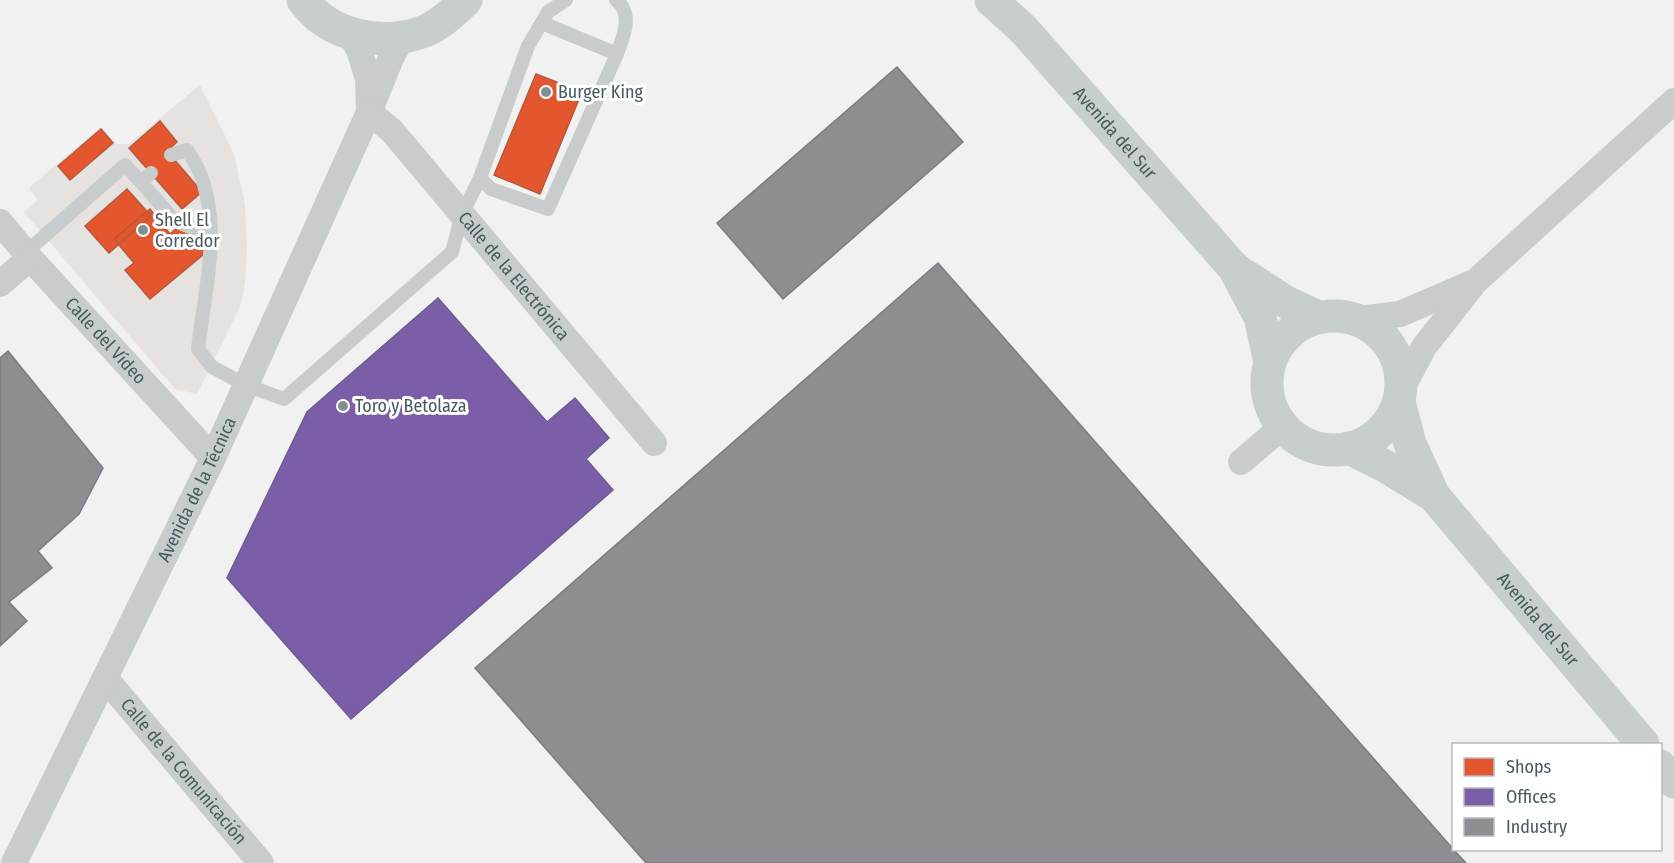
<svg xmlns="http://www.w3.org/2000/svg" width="1674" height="863" font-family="'Fira Sans Condensed',sans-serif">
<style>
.commercial{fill:#e6e2df}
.shops{fill:#e4572e;stroke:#b5583c;stroke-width:1.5}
.offices{fill:#7b5ea7;stroke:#6b5d91;stroke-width:1.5}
.industry{fill:#8d8d92;stroke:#787e82;stroke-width:1.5}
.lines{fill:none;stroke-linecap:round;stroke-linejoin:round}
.lane{stroke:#c8cccd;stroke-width:14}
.street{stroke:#c8cccd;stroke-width:26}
.secondary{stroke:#c8cdce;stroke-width:33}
.poi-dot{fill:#828f91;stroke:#fff;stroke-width:2}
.labels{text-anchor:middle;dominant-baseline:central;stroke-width:6;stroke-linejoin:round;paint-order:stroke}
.poi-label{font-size:18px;fill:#475a5e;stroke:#fff;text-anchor:start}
.street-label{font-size:18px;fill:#475a5e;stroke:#fff}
</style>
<rect width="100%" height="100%" fill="#f1f1f1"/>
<!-- commercial -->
<path class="commercial" d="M200 85 234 154 245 204 247 247 245 284 240 307 197 394 175 389 24 212 38 200 29 188 101 127 117 144H129Z"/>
<!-- shops -->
<path class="shops" d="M536 74 582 92 540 194 494 175Z
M160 121 177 142 167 151 202 192 182 209 129 148Z
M101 129 113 143 70 180 58 166Z
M127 189 151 216 109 253 85 226Z
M150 209 170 234 185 221 210 249 150 299 125 270 134 263 114 239Z"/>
<!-- offices -->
<path class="offices" d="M438 298 547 422 575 398 609 438 586 459 613 490 351 719 227 578 307 412Z"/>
<!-- industry -->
<path class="industry" d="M897 67 963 142 783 299 717 223Z
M938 263 1454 850 1466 863H646L475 668Z
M8 351 103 468 79 514 38 551 52 568 9 602 27 621 0 646V358Z"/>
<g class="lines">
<!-- lane -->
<path class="lane" d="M542 23 617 54C623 37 634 14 616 0
M171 155 187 150C228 207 205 285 198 349L212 367 246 385 284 399 452 252 462 214 480 178 528 46 548 12 566 0
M480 178 491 189 548 209 617 54
M141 182 175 221 210 235
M25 253 125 165 141 182 151 173"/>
<!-- street -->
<g class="street">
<path d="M350 34 359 50 368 79 369 112 391 58 402 38"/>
<path id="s1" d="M0 222 30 258 213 458"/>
<path d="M0 284 30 258"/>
<path d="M1358 319 1400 314 1472 283"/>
<path d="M1402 388 1424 347 1475 282 1674 101"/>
<path d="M1241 462 1283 426"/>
<path id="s2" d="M105 678 261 863"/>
<path id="s3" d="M14 863 213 458 369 112 392 131 654 443"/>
</g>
<!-- secondary -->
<g class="secondary">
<path d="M303 0C329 37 384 47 425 31 441 24 454 12 466 0"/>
<path id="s4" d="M991 0 1023 29 1234 268 1260 317 1270 362"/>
<path d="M1238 271 1286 302 1318 317"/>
<circle cx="1334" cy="383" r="67"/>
<path id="s5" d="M1399 402 1410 444 1434 496 1643 744"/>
<path d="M1349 448 1385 466 1434 496"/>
<path d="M1660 766 1674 782"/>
</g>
</g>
<!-- markers -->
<g class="poi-dot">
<circle cx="546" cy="92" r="6"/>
<circle cx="143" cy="230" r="6"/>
<circle cx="343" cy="406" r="6"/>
</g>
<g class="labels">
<!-- poi labels -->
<g class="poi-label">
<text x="558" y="92">Burger King</text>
<text x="155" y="220">Shell El<tspan x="155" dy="21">Corredor</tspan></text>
<text x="355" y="406">Toro y Betolaza</text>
</g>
<!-- street labels -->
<g class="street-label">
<text stroke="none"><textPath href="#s4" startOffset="182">Avenida del Sur</textPath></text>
<text stroke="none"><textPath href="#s3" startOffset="1050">Calle de la Electrónica</textPath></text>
<text stroke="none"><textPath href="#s1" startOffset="159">Calle del Vídeo</textPath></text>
<text stroke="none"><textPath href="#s3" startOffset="416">Avenida de la Técnica</textPath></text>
<text stroke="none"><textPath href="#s5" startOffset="262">Avenida del Sur</textPath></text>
<text stroke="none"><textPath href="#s2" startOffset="122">Calle de la Comunicación</textPath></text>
</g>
</g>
<!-- legend -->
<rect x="1452" y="743" width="210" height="108" fill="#ffffff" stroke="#b5bdbf" stroke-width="1.5"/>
<rect x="1464" y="758" width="30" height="18" fill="#e4572e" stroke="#b5bdbf" stroke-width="1.5"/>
<text x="1506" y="773" font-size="18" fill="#475a5e">Shops</text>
<rect x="1464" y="788" width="30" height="18" fill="#7b5ea7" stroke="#b5bdbf" stroke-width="1.5"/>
<text x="1506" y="803" font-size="18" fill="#475a5e">Offices</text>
<rect x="1464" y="818" width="30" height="18" fill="#8d8d92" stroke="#b5bdbf" stroke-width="1.5"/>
<text x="1506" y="833" font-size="18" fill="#475a5e">Industry</text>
</svg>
